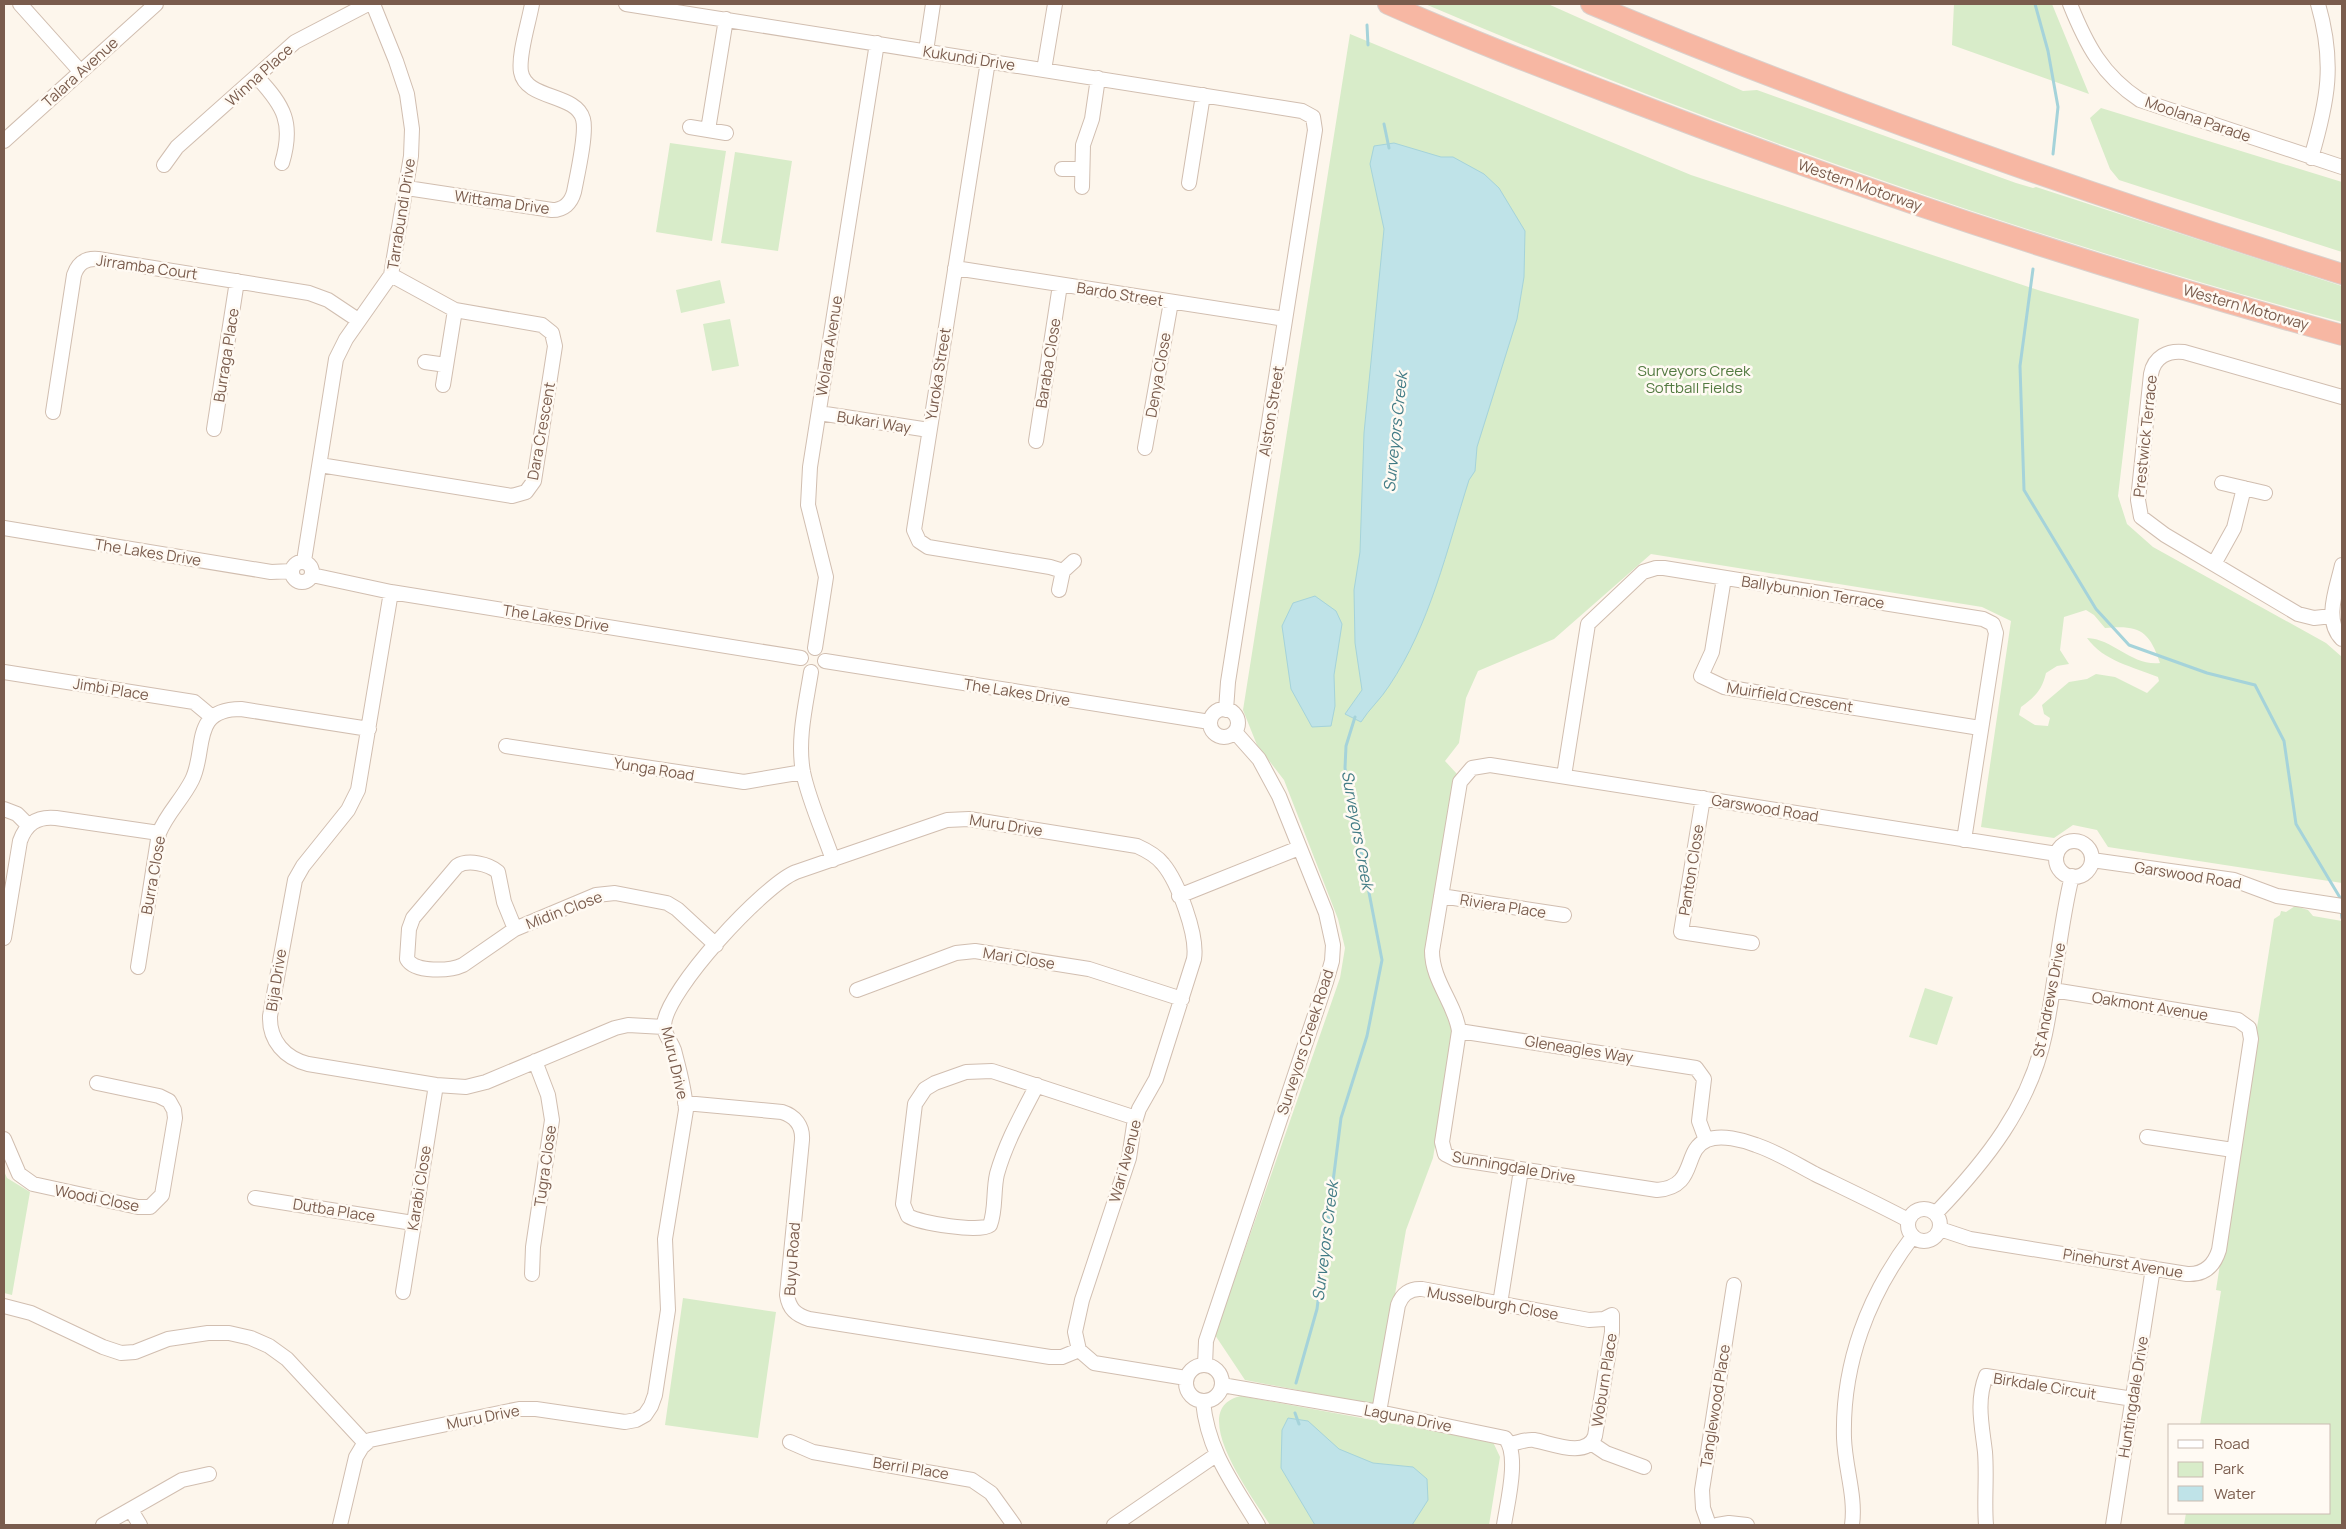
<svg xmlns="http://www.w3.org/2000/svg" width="2346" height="1529" font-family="Manrope,sans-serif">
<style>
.green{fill:#d8ecc9;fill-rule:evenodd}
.water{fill:#bfe3e8;stroke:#a5d3da}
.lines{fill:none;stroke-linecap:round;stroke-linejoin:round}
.stream{stroke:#a5d3da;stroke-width:3}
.minor-casing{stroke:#d1beb0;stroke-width:16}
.highway-casing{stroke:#dad1cd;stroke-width:22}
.minor{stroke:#fff;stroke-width:14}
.highway{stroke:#f7b7a3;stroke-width:20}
.labels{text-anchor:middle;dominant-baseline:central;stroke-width:5;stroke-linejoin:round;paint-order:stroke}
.street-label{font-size:15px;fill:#7a5c4d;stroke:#fffaf3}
.park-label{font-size:15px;fill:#537a41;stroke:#fffaf3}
.water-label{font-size:16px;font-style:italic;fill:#437c86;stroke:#fffaf3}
</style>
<rect width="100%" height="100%" fill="#fdf6ec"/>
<!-- green -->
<path class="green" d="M1425 4H1548L1743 91 1757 90 2016 183 2033 188 2036 187 2342 286V322C2030 238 1723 131 1425 4Z
M1954 4H2052L2089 94 1952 45Z
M1350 34 1691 175 2041 291 2139 319 2118 496 2127 524 2153 547 2326 643 2342 657V883L2108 847 2097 830 2073 825 2054 838 1981 827 2011 621 1982 607 1651 554 1554 639 1478 671 1466 698 1459 743 1445 761 1457 774 1427 952 1454 1031 1433 1158 1406 1230 1376 1405 1245 1380 1215 1335 1340 978 1345 948 1338 919 1284 780 1257 745 1243 710ZM2086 610 2094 615 2105 628C2139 625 2149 630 2160 663 2131 666 2114 639 2087 638 2103 661 2134 667 2158 677L2159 681 2147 693 2115 677 2096 674 2087 679 2069 682 2042 705 2044 714 2050 718 2048 726 2035 725 2019 715 2021 707C2035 697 2042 690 2046 673L2057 666 2069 664 2060 650 2064 617Z
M2101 108 2342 182V252L2119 180 2110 169 2090 118Z
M670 143 726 151 712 241 656 232Z
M735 152 792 161 778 251 721 243Z
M720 280 725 303 681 313 676 290Z
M730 319 739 366 712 371 703 324Z
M2295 906 2308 910 2313 916 2342 921V1525H2184L2186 1513H2330V1425H2200L2221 1291 2216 1290 2274 919 2280 915 2281 911 2286 912Z
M1925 988 1953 997 1937 1045 1909 1037Z
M4 1171 7 1178 30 1192 12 1295 4 1293Z
M683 1298 776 1312 758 1438 665 1425Z
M1241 1396 1493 1442 1500 1457 1489 1525H1270C1254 1499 1184 1408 1241 1396Z"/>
<!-- water -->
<path class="water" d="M1394 143 1441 157H1453L1484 174 1499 188 1525 231 1524 277 1517 319 1477 447 1475 471 1469 480C1447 549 1430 625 1389 686 1381 699 1369 709 1361 722L1345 714 1362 690 1355 643 1354 590 1360 552 1364 433 1384 229 1370 164 1374 146Z
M1315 596 1336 611 1342 624 1334 675 1335 706 1331 726 1312 727 1291 689 1282 626 1293 603Z
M1288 1418 1308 1421 1339 1449 1373 1463 1413 1467 1427 1479 1428 1500 1412 1525H1315L1281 1468 1282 1430Z"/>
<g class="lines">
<!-- stream -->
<path class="stream" d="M2035 4 2048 51 2058 107 2053 154
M1367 25 1368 45
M1384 124 1389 148
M2033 269 2020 366 2024 490 2096 609 2129 645 2207 673 2255 685 2284 741 2296 824 2342 901
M2341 910 2342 918
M1296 1383 1317 1309 1341 1118 1367 1036 1382 960 1345 768 1346 746 1355 717
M1295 1413 1299 1424"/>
<defs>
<path id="minor" d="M20 4 80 71
M626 4 1302 111 1313 117 1315 130 1228 682 1226 710
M2070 4C2086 44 2102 75 2140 100L2342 167
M926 51 933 4
M988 61 914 530 919 541 928 547 1050 567 1063 571
M1044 70 1055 4
M257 77C284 106 294 123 282 163
M690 127 726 133
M708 130 726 19
M4 141 156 4
M2311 158C2328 100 2335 63 2318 4
M164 165 177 147 295 42 368 4
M1062 169H1081
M1189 183 1203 95
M1082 187 1083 145 1092 119 1098 78
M407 188 552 210C564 210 571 203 574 192 577 176 587 133 583 119 576 93 526 100 521 72 518 55 529 22 532 4
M955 268 1285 319
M425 362 446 365
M443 385 455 310
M53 412 74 275C78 263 86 258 98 259L309 293 328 300 358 320
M819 413 929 430
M214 429 237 281
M1036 441 1060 285
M1145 448 1171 302
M320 465 512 496 526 492 534 481 555 346 552 333 542 325 455 310 391 275
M2222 483 2265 493
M4 528 271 572 292 571
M304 561 336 359 346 339 391 275 411 156 412 129 407 94 396 61 373 4
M292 572a10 10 0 1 1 20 0a10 10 0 1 1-20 0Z
M2214 564 2234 528 2244 488
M2342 565C2337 588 2323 620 2342 639
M312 575 391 592 801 658
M1724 578 1712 652 1701 676 1724 687 1980 728
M1059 590 1063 571 1074 561
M391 592 358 790 348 810 303 866 295 880 270 1016C269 1041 285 1058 308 1064L436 1085 466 1087 486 1082 615 1028 628 1025 664 1027
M2332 616 2314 618 2298 614 2165 535 2141 517 2138 500 2151 374C2154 357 2168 350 2184 352L2342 397
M815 648 826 577 808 505 810 467 877 43
M825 661 1210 722
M4 672 194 702 212 717
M811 672C806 704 797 739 803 772 809 801 823 831 833 860
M1210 723a14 14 0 1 1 28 0a14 14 0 1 1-28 0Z
M506 746 744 782 803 772
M1564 776 1588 624 1643 572 1656 568H1664L1983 619 1993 624 1996 633 1964 840
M1703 798 1681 932 1752 943
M4 809 17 814 28 825
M2056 859a18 18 0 1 1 36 0a18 18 0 1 1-36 0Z
M2092 860 2234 880 2277 896 2342 906
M1179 896 1299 848
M1441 896 1564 915
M515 929 504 902 498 872C489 864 468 859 457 866L413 918 409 929 407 959C415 973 450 971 463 965L515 929 596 895 615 893 667 903 677 909 716 945
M4 938 20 841C26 824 37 816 56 818L159 833
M138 967 159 833C167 813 182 800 192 780 207 750 190 709 241 709L369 729
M857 990 956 953 975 951 1089 969 1182 999
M1459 1031 1696 1068 1704 1079 1699 1121 1706 1140
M1037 1085C1022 1114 1006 1142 997 1174 993 1191 996 1210 990 1225 980 1233 920 1223 908 1216L903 1204 915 1104 925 1089 935 1083 966 1072 992 1071 1136 1118
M685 1103 782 1112C795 1116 803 1126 802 1140L787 1295C789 1309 796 1315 809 1319L1050 1357H1062L1079 1350
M2147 1137 2233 1150
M4 1139 19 1174 33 1184 138 1207H150L162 1195 175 1118 174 1110 169 1101 159 1096 97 1083
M255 1198 413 1223
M1908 1225a16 16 0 1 1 32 0a16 16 0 1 1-32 0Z
M1936 1213C1986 1161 2030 1106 2045 1034 2056 982 2059 928 2072 876
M1908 1220C1878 1204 1846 1189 1815 1174 1796 1164 1777 1152 1756 1145 1743 1140 1721 1134 1707 1140 1682 1150 1698 1187 1657 1190L1455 1159 1445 1154 1442 1142 1459 1031C1455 1003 1432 981 1432 951L1460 782 1472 768 1490 765 2057 854
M1940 1229 1970 1239 2187 1274C2204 1275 2214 1266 2219 1250L2251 1039 2249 1028 2238 1020 2053 990
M532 1274 533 1247 552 1120 548 1095 535 1061
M403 1292 436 1085
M1500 1304 1521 1170
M4 1306 31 1313 103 1347 121 1353 135 1352 168 1339 208 1333H229L251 1338 269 1346 287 1359 365 1443
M1186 1383a18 18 0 1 1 36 0a18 18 0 1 1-36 0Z
M1205 1365 1206 1341 1326 982 1332 961 1333 945 1326 913 1279 796 1259 759 1235 732
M1222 1385 1379 1412 1505 1438C1520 1454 1507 1504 1504 1525
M1203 1402C1208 1452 1233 1483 1258 1525
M1379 1412 1398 1305C1402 1294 1410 1288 1422 1289L1589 1320 1604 1319 1612 1315V1332L1595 1436C1587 1459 1551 1443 1534 1440 1526 1439 1517 1443 1510 1444
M790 1442 813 1452 972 1480 991 1493 1014 1525
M1591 1443 1606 1453 1644 1467
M131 1510 140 1525
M103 1525 182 1480 209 1474
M340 1525 356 1457 362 1447 370 1440 519 1409H536L625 1422 636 1420 645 1415 651 1406 655 1395 668 1310 665 1239 686 1110C685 1090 679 1069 674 1050 671 1041 664 1035 664 1025 666 990 765 884 796 872L947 820 969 819 1137 846C1146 850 1156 855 1163 864 1178 882 1198 935 1194 959L1156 1079 1139 1109 1134 1125 1129 1158 1082 1300 1075 1332 1079 1350 1094 1363 1186 1378
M1114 1525 1216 1455
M1709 1525 1703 1508 1702 1490 1734 1285
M1717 1525 1729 1523 1747 1525
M1852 1525C1856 1496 1845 1468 1844 1438 1842 1364 1868 1295 1913 1236
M1986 1525C1984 1501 1987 1477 1985 1452 1982 1426 1976 1401 1986 1376L2133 1399
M2113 1525 2153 1268"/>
<path id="highway" d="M1388 4C1471 41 1557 73 1643 106 1872 194 2105 270 2342 335
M1591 4C1836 107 2088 194 2342 274"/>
</defs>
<!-- minor casing -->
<use href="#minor" class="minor-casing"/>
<!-- highway casing -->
<use href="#highway" class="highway-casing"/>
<!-- minor -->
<use href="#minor" class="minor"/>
<!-- highway -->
<use href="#highway" class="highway"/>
</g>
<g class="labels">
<!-- street labels -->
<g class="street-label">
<text transform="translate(969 58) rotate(9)">Kukundi Drive</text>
<text transform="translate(80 72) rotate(-42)">Talara Avenue</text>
<text transform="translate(259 75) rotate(-42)">Winna Place</text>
<text transform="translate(2198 119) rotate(19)">Moolana Parade</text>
<text transform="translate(1860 185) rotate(19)">Western Motorway</text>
<text transform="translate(502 202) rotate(8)">Wittama Drive</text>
<text transform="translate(401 214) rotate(-81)">Tarrabundi Drive</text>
<text transform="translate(147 267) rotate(8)">Jirramba Court</text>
<text transform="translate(1120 294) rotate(9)">Bardo Street</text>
<text transform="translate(2246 307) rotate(16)">Western Motorway</text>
<text transform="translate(829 346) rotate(-81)">Wolara Avenue</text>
<text transform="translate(226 355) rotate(-81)">Burraga Place</text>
<text transform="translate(1048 363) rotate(-81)">Baraba Close</text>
<text transform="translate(938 374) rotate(-81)">Yuroka Street</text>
<text transform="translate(1158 375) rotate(-80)">Denya Close</text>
<text transform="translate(1271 411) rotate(-81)">Alston Street</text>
<text transform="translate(874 422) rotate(9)">Bukari Way</text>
<text transform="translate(541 431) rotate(-80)">Dara Crescent</text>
<text transform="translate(2145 436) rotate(-84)">Prestwick Terrace</text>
<text transform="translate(148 552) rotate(9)">The Lakes Drive</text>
<text transform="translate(1813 592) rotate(9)">Ballybunnion Terrace</text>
<text transform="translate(556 618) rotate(9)">The Lakes Drive</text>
<text transform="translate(111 689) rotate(9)">Jimbi Place</text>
<text transform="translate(1017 692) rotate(9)">The Lakes Drive</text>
<text transform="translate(1790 697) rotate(9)">Muirfield Crescent</text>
<text transform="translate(654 769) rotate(9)">Yunga Road</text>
<text transform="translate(1765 808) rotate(9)">Garswood Road</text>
<text transform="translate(1006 825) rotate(9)">Muru Drive</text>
<text transform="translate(1691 870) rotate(-81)">Panton Close</text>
<text transform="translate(153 875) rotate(-80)">Burra Close</text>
<text transform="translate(2188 875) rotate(9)">Garswood Road</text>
<text transform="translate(1503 906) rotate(9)">Riviera Place</text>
<text transform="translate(564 910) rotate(-21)">Midin Close</text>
<text transform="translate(1019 958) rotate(9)">Mari Close</text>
<text transform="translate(276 980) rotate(-81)">Bija Drive</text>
<text transform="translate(2049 1000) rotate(-79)">St Andrews Drive</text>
<text transform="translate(2150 1006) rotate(9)">Oakmont Avenue</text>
<text transform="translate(1305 1042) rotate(-72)">Surveyors Creek Road</text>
<text transform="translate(1579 1049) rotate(9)">Gleneagles Way</text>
<text transform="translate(675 1063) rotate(77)">Muru Drive</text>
<text transform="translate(1125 1161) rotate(-75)">Wari Avenue</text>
<text transform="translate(545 1166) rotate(-82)">Tugra Close</text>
<text transform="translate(1514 1167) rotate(10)">Sunningdale Drive</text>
<text transform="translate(419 1188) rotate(-81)">Karabi Close</text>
<text transform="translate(97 1198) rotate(11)">Woodi Close</text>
<text transform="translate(334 1210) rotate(9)">Dutba Place</text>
<text transform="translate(792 1259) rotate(-86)">Buyu Road</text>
<text transform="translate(2123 1263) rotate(9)">Pinehurst Avenue</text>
<text transform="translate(1493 1303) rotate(10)">Musselburgh Close</text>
<text transform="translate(1604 1380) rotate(-81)">Woburn Place</text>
<text transform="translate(2045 1386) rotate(9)">Birkdale Circuit</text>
<text transform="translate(2133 1397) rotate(-81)">Huntingdale Drive</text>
<text transform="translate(1715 1406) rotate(-81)">Tanglewood Place</text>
<text transform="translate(483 1417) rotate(-11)">Muru Drive</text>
<text transform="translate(1408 1418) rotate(11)">Laguna Drive</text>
<text transform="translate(911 1468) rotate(9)">Berril Place</text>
</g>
<!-- park labels -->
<g class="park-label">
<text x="1694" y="370">Surveyors Creek<tspan x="1694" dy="17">Softball Fields</tspan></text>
</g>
<!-- water labels -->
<g class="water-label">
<text transform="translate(1395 432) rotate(-84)">Surveyors Creek</text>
<text transform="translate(1358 830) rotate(80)">Surveyors Creek</text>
<text transform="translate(1325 1241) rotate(-83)">Surveyors Creek</text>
</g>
</g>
<!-- border -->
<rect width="2346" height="1529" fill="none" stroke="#7a5c4d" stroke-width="10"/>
<!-- legend -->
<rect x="2168" y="1424" width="162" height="90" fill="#fffaf3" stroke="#cabbb1"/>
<rect x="2178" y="1440" width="25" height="8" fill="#ffffff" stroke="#cabbb1"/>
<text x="2214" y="1449" font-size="15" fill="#7a5c4d">Road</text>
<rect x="2178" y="1462" width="25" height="15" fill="#d8ecc9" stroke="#cabbb1"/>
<text x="2214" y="1474" font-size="15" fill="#7a5c4d">Park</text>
<rect x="2178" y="1486" width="25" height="15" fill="#bfe3e8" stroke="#cabbb1"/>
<text x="2214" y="1499" font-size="15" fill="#7a5c4d">Water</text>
</svg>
